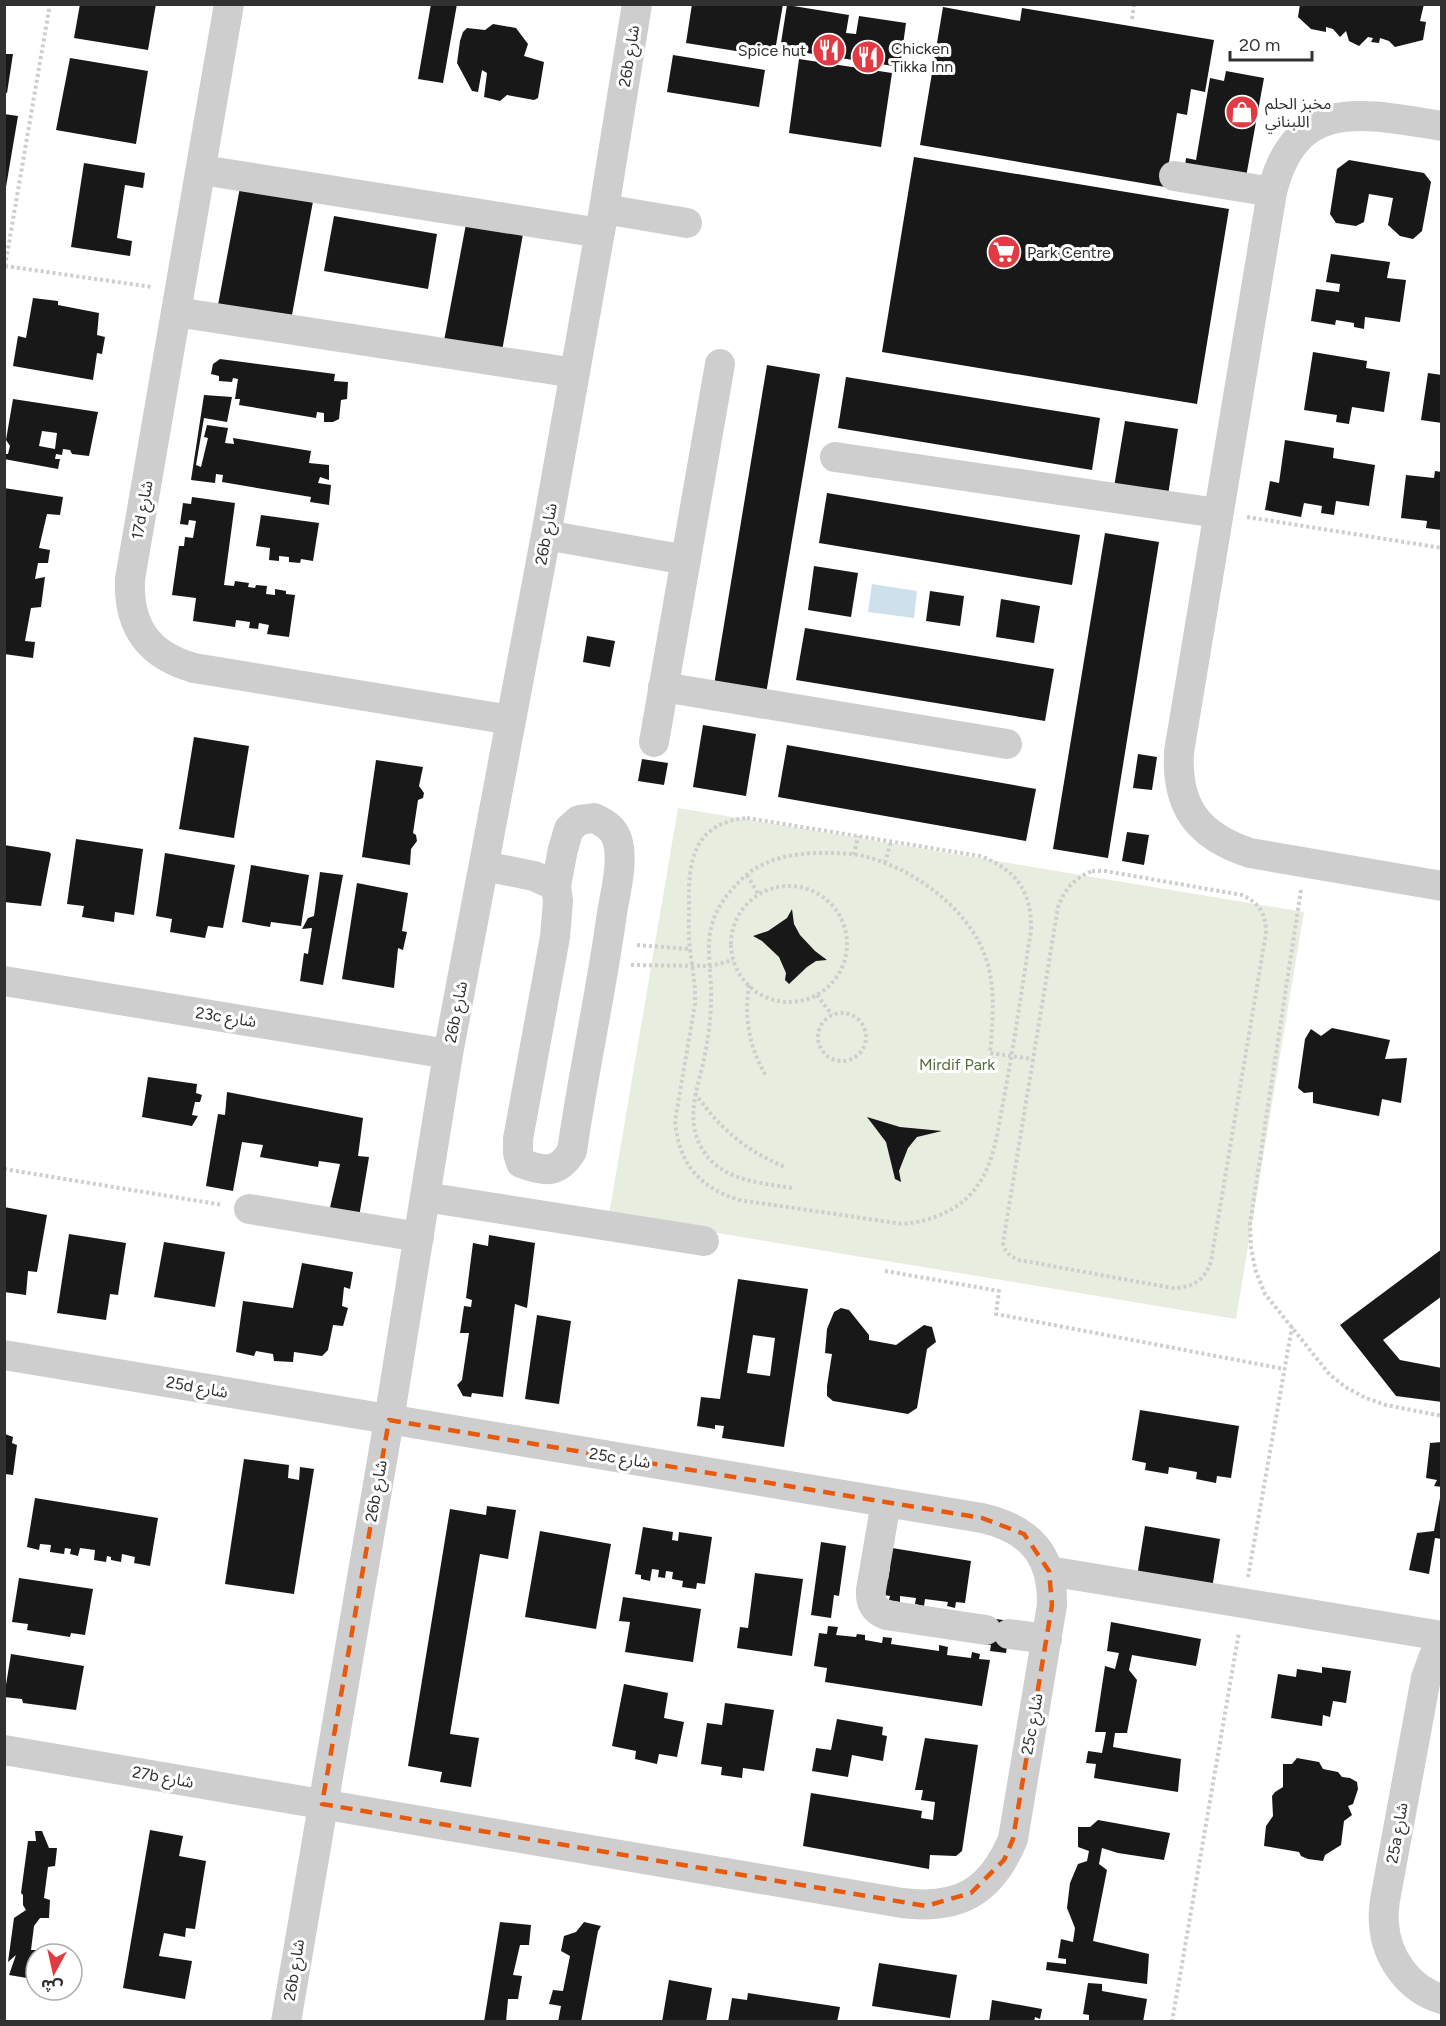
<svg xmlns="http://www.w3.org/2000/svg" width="1446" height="2026" font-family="Figtree,'Noto Sans Arabic',sans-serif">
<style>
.green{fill:#e7eee0}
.water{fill:#cde0ec}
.building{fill:#181818;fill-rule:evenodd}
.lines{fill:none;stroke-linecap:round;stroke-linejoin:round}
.path{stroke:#cecece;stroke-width:4;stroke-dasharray:3 3;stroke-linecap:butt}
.minor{stroke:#cecece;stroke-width:30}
.marked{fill:none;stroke:#e8590c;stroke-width:4.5;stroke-dasharray:12 8;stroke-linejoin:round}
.labels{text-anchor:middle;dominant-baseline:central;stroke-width:6;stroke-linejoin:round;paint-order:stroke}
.poi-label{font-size:16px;fill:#313131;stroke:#fff;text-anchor:start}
.street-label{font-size:16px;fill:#313131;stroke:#fff}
.park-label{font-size:16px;fill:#536d3f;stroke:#fff}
</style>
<rect width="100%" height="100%" fill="#fff"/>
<!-- green -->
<path class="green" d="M678 808 1304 912 1236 1319 609 1215Z"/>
<!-- water -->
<path class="water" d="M872 584 917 591 914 618 868 612Z"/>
<!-- building -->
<path class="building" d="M80 4H156L148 50 74 38Z
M431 4H457L443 83 418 79Z
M692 4H783L774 57 686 43Z
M1300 4H1424L1420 21 1426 22 1423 40 1395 47 1389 41 1380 38 1379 43 1371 42 1373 38 1368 37 1359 46 1349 41 1346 31 1340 37 1333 29 1326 27V32L1311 29 1298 17Z
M787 5 849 15 846 33 856 34 859 16 906 23 900 67 780 49Z
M943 7 1020 21 1022 8 1214 40 1205 92 1191 89 1187 115 1177 113 1165 187 920 145Z
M493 24 516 28 528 44 524 56 544 62 538 98 534 100 507 95 500 101 484 97 487 73 482 70 478 92 472 91 457 63 460 41 463 32 467 28 485 30Z
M4 54H13L7 93 4 92Z
M673 55 765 70 759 107 667 92Z
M70 58 148 71 136 144 56 130Z
M799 59 892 73 881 147 789 133Z
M1226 71 1264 78 1246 177 1185 166 1186 158 1196 160 1210 78 1224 81Z
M4 114 18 116 6 187H4Z
M914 157 1229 209 1197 404 882 352Z
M1349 160 1424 173 1431 182 1422 231 1413 239 1400 236 1388 225 1393 198 1369 194 1364 222 1356 226 1336 223 1330 214 1337 169Z
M84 163 145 173 143 188 125 185 117 238 132 241 130 256 71 247Z
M241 182 314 196 292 315 218 305Z
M334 216 437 234 428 289 324 271Z
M466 224 523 234 502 351 444 341Z
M1331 254 1390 262 1387 278 1406 280 1400 322 1365 317 1364 329 1354 327V323L1336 320 1335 325 1311 321 1316 289 1339 292 1340 284 1326 282Z
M33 298 58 301V305L99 313 97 335 105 337 102 354 97 353 93 380 13 366 18 336 26 338Z
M1313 352 1367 361 1366 368 1390 372 1384 412 1352 407 1349 424 1336 422 1337 415 1304 410Z
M220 359 335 374 334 381 348 382 347 399 341 400 339 419 333 422H324V413L317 412 316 418 239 405 240 399H235L238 379 233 378 232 382 219 381V376L211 374 213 364Z
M767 365 820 374 766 694 714 685Z
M1428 373 1442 375V423L1421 420Z
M846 377 1100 418 1092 470 838 428Z
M204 395 232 397 227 422 204 418 196 465 201 467 208 438 204 437 207 425 228 428 225 443 234 444 233 438 311 451 309 463 329 465V480L320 477 318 483 331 485 329 505 310 502 311 497 222 482 223 475 216 474 215 483 191 480Z
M13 399 98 412 89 456 72 454 70 450 63 449 62 455 56 454 55 459H60L58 469 4 459V454H8L10 446 6 440ZM42 431 57 433 55 449 39 446Z
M1125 421 1178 429 1167 502 1113 493Z
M1285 440 1334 448 1333 458 1375 465 1369 506 1336 501 1334 515 1321 513 1322 506 1304 503 1301 517 1265 510 1270 481 1279 483Z
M1435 471 1442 472V530L1426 528 1427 521 1401 518 1406 475 1434 478Z
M4 488 63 497 60 515 47 514 39 548 50 550 48 563H38L35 579 45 577 41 607 31 608 25 641 35 642 33 658 4 654Z
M827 493 1080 535 1072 585 819 543Z
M192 497 235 503 224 585 234 586 235 581 249 583 248 587 255 588 256 585 267 586 266 594 275 595V589L286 591V594L295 595 289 637 267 634 269 625 259 623 258 629 249 628 250 622 236 620 235 627 193 621 196 598 172 595 179 546H184L185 537 193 538 196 521 189 520 188 525 180 524 183 503 191 504Z
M261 515 319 523 313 561 301 559 300 563 289 562V557L279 556V561L269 560 270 548 256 546Z
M1105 533 1159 542 1108 858 1053 849Z
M814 566 858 573 851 617 808 610Z
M930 591 964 596 960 626 926 621Z
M1001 599 1040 606 1034 643 996 637Z
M805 628 1054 669 1045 721 796 680Z
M587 636 615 641 610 667 583 662Z
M703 725 756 734 746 796 693 787Z
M194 737 249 746 234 838 179 829Z
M787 745 1036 789 1026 841 778 797Z
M1138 754 1157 757 1152 790 1133 788Z
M642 759 668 763 664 785 638 781Z
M376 760 423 767 419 786 424 793 423 798 418 800 413 833 416 835 417 841 411 849 410 865 362 857Z
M1127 832 1149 835 1144 865 1122 861Z
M76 839 143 849 134 915 115 912 114 922 82 917 84 906 67 904Z
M4 845 49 852 51 854 41 906 4 902Z
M165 853 235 865 223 928 208 926 205 938 170 932 172 919 156 916Z
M251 865 309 875 301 926 271 922 270 927 242 922Z
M320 872 343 875 323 985 300 981 304 953 308 954 312 928 302 929 308 918 314 916Z
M357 883 408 893 402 931 407 932 403 950 398 948 394 988 342 979Z
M792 909 794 924 800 935 815 951 827 960 816 961 807 967 789 984 785 980 786 973 779 957 762 941 753 936 768 931 787 918Z
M1332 1028 1390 1040 1385 1059 1407 1058 1401 1103 1382 1099 1379 1116 1313 1103V1092L1304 1093 1298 1088 1305 1039 1311 1029 1321 1036Z
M148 1077 197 1084 196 1093 202 1095 200 1102H195L192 1115 198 1116 192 1126 142 1117Z
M227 1092 363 1118 358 1156 369 1157 359 1217 329 1212 340 1164 319 1161 318 1167 260 1157 263 1145 242 1142 233 1191 206 1186 218 1114 225 1115Z
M867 1117 900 1127 942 1131 917 1137 908 1148 899 1171 901 1182 895 1179 886 1142Z
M4 1207 47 1215 37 1272 28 1271 26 1295 4 1292Z
M69 1234 126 1243 118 1295 110 1294 106 1320 57 1313Z
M489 1235 535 1243 527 1308 515 1304 503 1397 472 1393 471 1397 463 1396 457 1385 462 1380 469 1333H460L464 1306 471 1307 472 1300 466 1298 473 1243 488 1246Z
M164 1242 225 1252 215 1307 154 1297Z
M1442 1249V1296L1383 1340 1400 1360 1442 1368V1402L1396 1396 1340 1325Z
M302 1263 353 1272 350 1289 344 1287 342 1306 348 1308 343 1326 333 1325 328 1350 322 1356 294 1352 293 1362 274 1361 273 1354 256 1351 254 1356 236 1352 243 1301 293 1308Z
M738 1279 808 1289 784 1447 722 1438 724 1426 715 1425V1429L697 1426 701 1397 720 1399ZM753 1335 775 1338 770 1376 747 1373Z
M841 1308 849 1310 869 1335V1340L896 1345 924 1325 932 1327 936 1342 927 1349 917 1408 908 1414 833 1401 827 1396V1386L832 1354 825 1353 827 1329 834 1312Z
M537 1315 571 1321 559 1404 525 1399Z
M1140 1410 1239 1426 1231 1478 1217 1476 1216 1483 1196 1479 1197 1472 1169 1467 1168 1474 1145 1470 1146 1463 1132 1460Z
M5 1434 13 1437 12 1443 17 1445 13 1475 5 1474Z
M1442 1442V1487L1434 1486 1437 1480 1426 1478 1430 1443Z
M244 1459 289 1465 288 1478 299 1480 300 1467 314 1469 294 1594 225 1584Z
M35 1498 158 1518 150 1566 134 1563 135 1557 122 1554 121 1562 111 1560V1557L107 1556 106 1562 94 1560 95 1550 80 1548 78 1556 70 1554 71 1549 65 1548 64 1554 50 1552 51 1545 40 1544 39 1550 27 1547Z
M1440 1498 1442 1539 1435 1538 1429 1574 1409 1570 1417 1533 1434 1531Z
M487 1506 516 1510 508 1559 480 1554 450 1734 479 1738 471 1787 440 1782 442 1772 408 1766 450 1509 486 1515Z
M1145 1526 1220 1539 1211 1595 1136 1583Z
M643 1527 673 1532 672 1540 678 1541 679 1532 712 1537 705 1584 697 1583 696 1589 682 1587 683 1581 672 1579 673 1572 666 1571 665 1578 658 1577 659 1570 652 1569 650 1581 641 1579V1575L635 1574Z
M540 1531 611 1544 596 1629 525 1617Z
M821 1542 846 1546 839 1596 834 1595 831 1618 811 1615Z
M886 1547 971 1561 965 1603 956 1602 955 1608 947 1606 948 1602 925 1599 924 1606 915 1604 916 1598 900 1596V1602L889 1600 890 1596 878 1594 880 1579 888 1580 890 1568Z
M755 1573 803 1579 792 1656 737 1648 740 1627 748 1628Z
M19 1578 93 1589 85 1635 71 1633 70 1637 27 1630 28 1624 12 1622Z
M623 1597 701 1609 693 1662 625 1652 630 1622 619 1621Z
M988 1618 1011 1621 1006 1653 990 1651 991 1645 984 1644Z
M1111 1622 1201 1639 1196 1666 1132 1655 1129 1670 1137 1680 1127 1733H1115L1113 1747 1181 1759 1178 1792 1094 1778 1096 1764 1086 1763 1088 1751 1102 1753 1106 1732H1095L1105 1666 1115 1669 1119 1653 1107 1651Z
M828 1626 838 1627 836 1635 856 1637 857 1634 865 1635V1640L882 1643 883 1637 892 1638 891 1644 939 1651V1645L948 1647 947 1655 971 1658 972 1652 980 1654 979 1659 990 1660 982 1706 825 1682 827 1668 814 1666 819 1633 827 1634Z
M11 1654 84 1666 76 1710 23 1703 22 1699 4 1697Z
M1322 1667 1351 1671 1346 1703 1333 1701 1330 1717 1323 1715 1322 1726 1271 1718 1278 1674 1296 1677 1297 1669 1322 1673Z
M624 1684 668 1693 664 1718 684 1722 677 1757 659 1754 657 1764 635 1759 636 1751 612 1746Z
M725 1703 774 1710 764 1771 743 1768 742 1778 721 1775 722 1767 701 1764 707 1723 722 1725Z
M837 1719 883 1727 882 1735 887 1736 883 1761 852 1755 848 1777 812 1771 816 1748 831 1750Z
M925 1738 978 1745 962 1851 956 1856 930 1855 929 1869 803 1846 811 1793 922 1811 921 1818 933 1820 935 1802 921 1800 923 1790H915Z
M1297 1758 1319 1762 1323 1769 1338 1772 1342 1777 1350 1778 1357 1782 1358 1789 1353 1804 1348 1806 1352 1815 1344 1821 1341 1845 1325 1855 1323 1861 1308 1859 1301 1856 1299 1852 1264 1846 1266 1826 1273 1816 1272 1796 1275 1792 1283 1787V1764H1292Z
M1098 1820 1170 1833 1164 1860 1118 1853 1102 1848 1099 1864 1107 1870 1093 1941 1149 1954 1147 1984 1046 1970 1047 1962 1066 1964V1959L1058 1958 1061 1939 1073 1942 1075 1928 1067 1908 1070 1883 1078 1864 1087 1861 1089 1851 1078 1847V1827H1090Z
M150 1830 183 1836 179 1856 206 1861 195 1929 186 1928 185 1937 164 1933 159 1956 192 1961 185 1999 123 1988Z
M35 1831H42L49 1848H57L55 1866 48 1867 44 1898 50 1900 49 1918H40L34 1926 31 1950H39V1954H36V1967L31 1966 30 1971H26L27 1978 9 1975 16 1955 8 1962 14 1918 26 1910 23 1905V1895L21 1893 28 1841H36Z
M500 1922 531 1925 529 1945H520L513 1975 522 1976 518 1999H508L506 2022H484Z
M584 1922 601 1926 598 1931 581 2022H558L561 2006 549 2004 553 1990 563 1991 570 1956 561 1951 564 1936 576 1932Z
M879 1963 957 1975 950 2018 872 2006Z
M669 1980 712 1988 706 2022H662Z
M1088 1983 1102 1984V1991L1147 1999 1143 2022H1089V2015L1083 2014Z
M748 1993 840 2007 837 2022H728L732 1998 747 2000Z
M992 2000 1042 2009 1040 2019 1035 2017 1034 2022H989Z"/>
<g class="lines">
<!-- path -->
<path class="path" d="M1132 19 1134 4
M5 266 152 287
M4 272 50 4
M1247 517 1442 548
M747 818 980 856C1016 869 1032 892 1031 930 1022 988 1014 1045 1003 1103 998 1129 995 1158 980 1182 963 1209 934 1221 903 1224L739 1200C698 1187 679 1163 675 1121L695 1004C696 985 692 968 690 949 688 935 689 920 689 907 688 861 693 823 747 818Z
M854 855 858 836
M885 863 891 842
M1092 871H1105L1242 895C1260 903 1266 915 1266 933L1211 1261C1205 1280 1193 1288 1172 1288L1019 1260C1010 1256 1005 1253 1003 1243L1058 907C1065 888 1074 879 1092 871Z
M747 875 759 895
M731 944a58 58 0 1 1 116 0a58 58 0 1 1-116 0Z
M1301 890 1250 1224 1251 1248 1256 1272 1265 1294 1330 1375 1347 1388 1366 1398 1386 1405 1442 1416
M637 945 690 949
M631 965 710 966 733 960
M749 985C744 1019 749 1046 766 1076
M817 995 832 1015
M818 1037a24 24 0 1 1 48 0a24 24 0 1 1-48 0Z
M695 1093C719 1128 746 1151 785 1167
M4 1169 223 1205
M792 1188C757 1182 720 1181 701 1147 685 1118 698 1088 704 1059 708 1040 711 1020 711 1000 712 980 706 946 711 928 716 907 729 891 745 876 766 858 795 853 822 853 837 853 852 853 867 857 912 869 960 903 981 946 997 980 993 1017 990 1053L1032 1059
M885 1271 999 1291 996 1314 1284 1369
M1248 1577 1292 1327
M1172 2022 1239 1632"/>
<!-- minor -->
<path class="minor" d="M229 4 130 579C128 627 148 655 194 668L511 720
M1442 126C1364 114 1296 95 1272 192L1179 752C1176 807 1198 836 1250 853L1442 886
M202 170 600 233
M1174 176 1272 192
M604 209 687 223
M176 312 575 373
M835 457 1217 513
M546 535 686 560
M663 687 1007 744
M654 742 720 364
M594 818C608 824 617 831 619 848 622 871 614 897 611 920 600 998 583 1074 572 1151 558 1174 545 1172 521 1163L518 1153V1139L555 937 558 901 556 886 563 849 569 829 579 820Z
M484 866 534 876 556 886
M4 981 448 1054
M425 1197 704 1241
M249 1209 419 1237
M4 1355 982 1518C1030 1529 1053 1555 1052 1605L1013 1839C991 1892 959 1910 902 1903L4 1750
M886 1502 871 1590C870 1603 874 1610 886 1615L986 1630
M1049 1571 1442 1636
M1009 1634 1047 1639
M1442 1647 1434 1656 1426 1678 1385 1900C1384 1908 1383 1916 1384 1924 1386 1957 1409 1990 1442 1999
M286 2022 389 1420 448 1054 546 535 604 209 637 4"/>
</g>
<!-- marked area -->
<path class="marked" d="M389 1420 982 1518 1024 1534 1049 1571 1052 1605 1013 1839 1004 1860 971 1893 926 1906 322 1804Z"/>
<!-- icons -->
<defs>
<symbol id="restaurant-disc" viewBox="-11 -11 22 22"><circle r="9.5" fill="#e23a42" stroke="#fff"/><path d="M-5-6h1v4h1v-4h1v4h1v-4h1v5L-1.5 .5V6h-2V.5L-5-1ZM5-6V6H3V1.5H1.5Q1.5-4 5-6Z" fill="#fff"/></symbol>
<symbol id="shop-disc" viewBox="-11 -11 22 22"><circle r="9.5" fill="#e23a42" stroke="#fff"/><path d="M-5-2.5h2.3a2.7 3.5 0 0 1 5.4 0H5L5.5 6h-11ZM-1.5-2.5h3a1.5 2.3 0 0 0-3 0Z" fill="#fff"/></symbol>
<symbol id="supermarket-disc" viewBox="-11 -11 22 22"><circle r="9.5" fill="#e23a42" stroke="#fff"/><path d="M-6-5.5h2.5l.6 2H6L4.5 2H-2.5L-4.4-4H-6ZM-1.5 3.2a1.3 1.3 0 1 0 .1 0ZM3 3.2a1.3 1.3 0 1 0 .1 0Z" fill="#fff"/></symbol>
</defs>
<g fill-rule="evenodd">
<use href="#restaurant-disc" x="810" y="31" width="38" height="38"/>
<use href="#restaurant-disc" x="849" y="38" width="38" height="38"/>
<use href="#shop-disc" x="1223" y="93" width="38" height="38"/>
<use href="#supermarket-disc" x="985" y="233" width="38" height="38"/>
</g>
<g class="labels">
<!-- poi labels -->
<g class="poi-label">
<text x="891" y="48">Chicken<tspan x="891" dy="18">Tikka Inn</tspan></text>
<text x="806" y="50" text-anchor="end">Spice hut</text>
<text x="1265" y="103">مخبز الحلم<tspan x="1265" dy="18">اللبناني</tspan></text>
<text x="1027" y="252">Park Centre</text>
</g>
<!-- street labels -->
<g class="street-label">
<text transform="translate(629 56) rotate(-81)">26b شارع</text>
<text transform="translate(142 510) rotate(-80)">17d شارع</text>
<text transform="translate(546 534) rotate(-80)">26b شارع</text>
<text transform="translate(456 1012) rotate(-79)">26b شارع</text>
<text transform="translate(226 1017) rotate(9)">23c شارع</text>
<text transform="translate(197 1387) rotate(10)">25d شارع</text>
<text transform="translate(620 1458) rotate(9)">25c شارع</text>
<text transform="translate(376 1491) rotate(-80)">26b شارع</text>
<text transform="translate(1032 1724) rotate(-80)">25c شارع</text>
<text transform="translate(163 1777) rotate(10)">27b شارع</text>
<text transform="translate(1397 1833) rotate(-80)">25a شارع</text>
<text transform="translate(294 1970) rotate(-81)">26b شارع</text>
</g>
<!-- park labels -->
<g class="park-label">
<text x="957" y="1064">Mirdif Park</text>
</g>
</g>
<!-- border -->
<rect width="1446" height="2026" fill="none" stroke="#313131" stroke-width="12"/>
<!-- north arrow -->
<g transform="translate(54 1972) rotate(188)"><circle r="28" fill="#ffffff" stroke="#adadad" stroke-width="1.5"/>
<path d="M0-4.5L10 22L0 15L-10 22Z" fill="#e23a42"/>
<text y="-9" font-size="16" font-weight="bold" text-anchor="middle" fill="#313131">ش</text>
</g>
<!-- scale -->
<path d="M1230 51v9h82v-9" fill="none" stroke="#313131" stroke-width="3"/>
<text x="1239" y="51" font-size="18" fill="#313131" stroke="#ffffff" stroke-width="4.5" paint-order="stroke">20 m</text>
</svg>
